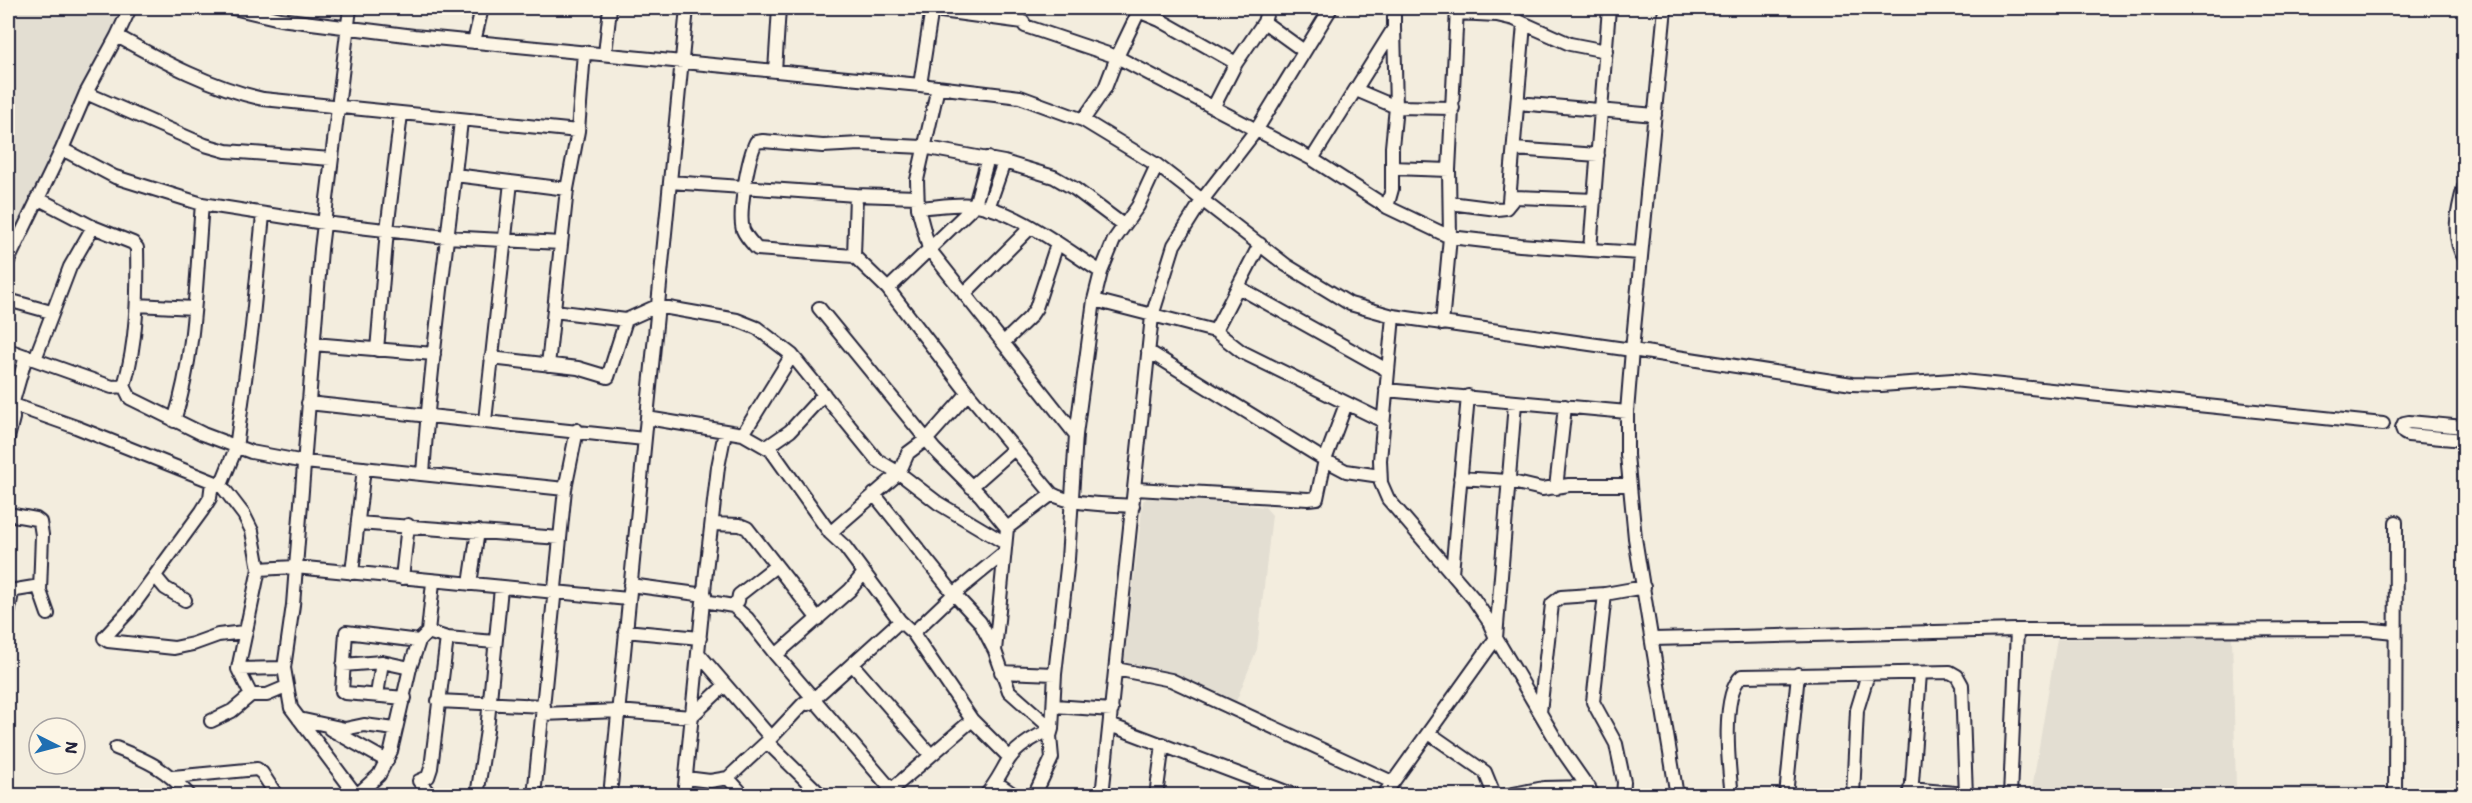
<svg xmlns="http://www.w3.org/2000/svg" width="2472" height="803" font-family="'Shantell Sans',sans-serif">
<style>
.built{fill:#e3ded2}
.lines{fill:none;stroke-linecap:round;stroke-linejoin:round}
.minor-casing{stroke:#22223b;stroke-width:16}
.minor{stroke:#fcf5e5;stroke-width:12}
</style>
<rect width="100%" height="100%" fill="#f3edde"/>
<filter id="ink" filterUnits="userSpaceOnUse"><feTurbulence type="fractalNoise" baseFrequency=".0167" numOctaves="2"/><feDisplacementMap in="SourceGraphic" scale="12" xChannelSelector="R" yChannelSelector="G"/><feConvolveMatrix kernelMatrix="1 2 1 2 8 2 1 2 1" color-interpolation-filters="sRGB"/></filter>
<g filter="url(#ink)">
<!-- built -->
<path class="built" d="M8 8H124L8 244Z
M1151 495 1265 507 1272 515 1257 649 1235 704 1134 671 1124 662 1143 501Z
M2232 637 2236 787 2366 785 2365 795H2031L2057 639Z"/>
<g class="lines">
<defs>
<path id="minor" d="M233 8 280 19 414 36 920 85 1020 97 1083 120 1157 165 1286 265 1350 304 1393 316 1632 350 1665 8
M350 8 321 249 293 605 284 668 291 708 357 796
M919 8 1023 22 1025 26 1117 57 1312 159 1387 207 1450 237 1520 245 1590 250 1609 8
M1131 8 1160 20 1236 63
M1457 13 1497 15 1514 19 1570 44 1606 51
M1264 22 1304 51
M117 36C164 62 210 87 263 99L578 131
M474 42 482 8
M605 54 610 8
M775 71 779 8
M920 85 932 8
M938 87 917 180 918 208 929 249 1076 435
M1356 90 1396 107 1453 108
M86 93 205 145 226 151 331 159
M1518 103 1655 115
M1214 106 1236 63 1264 22 1268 8
M1083 120 1105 88 1117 57 1139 11
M62 149 115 177 202 204 324 223 446 237 561 243
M1514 149 1598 155
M1312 159 1394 28V8
M1392 168 1449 170
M455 175 567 189
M670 182 856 195 854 256
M2464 187C2458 208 2451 238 2464 257
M856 195 917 197
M37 198 93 227 133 243 137 248C138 294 137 342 124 386
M1509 201 1524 24
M1450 203 1497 209 1506 208 1515 197 1595 200
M1387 207 1392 189V147L1396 107 1394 28
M918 208C936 207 956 203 974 205 1013 208 1068 251 1101 272
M988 208 1004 162
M1123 225 1075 189 1054 177 1004 162 923 147 860 144 823 146 763 141 756 142C748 158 738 213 743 230 746 237 752 243 757 249L854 256 888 289 968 393 1052 494C1071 505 1111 504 1133 506
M1590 250 1641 253
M8 261 62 149 86 93 117 36 130 8
M1238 287 1387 370
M888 289 975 205 988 158
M964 294 1031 227
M8 300 51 312
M1094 300 1215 331 1242 352 1383 421
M137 305 194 308
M819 308 935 450 980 495 1007 528
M554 311 626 320
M1393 316 1380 460 1381 483 1388 499 1473 598 1488 620 1496 638 1562 750 1594 796
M1442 324 1450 237 1449 170 1457 8
M1215 331 1260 244
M1004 342 1030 317 1036 308 1057 244
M313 344 434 354
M8 350 112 387 124 386 130 398 203 434 251 452 305 462 565 489
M377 350 387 230 401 114
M1148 351 1325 460 1346 471 1380 476
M491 358 578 368 608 377 626 320 657 306 737 320 757 328 792 355 877 460 899 473 938 503 1005 543
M35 359 70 267 93 227
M548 365 567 189 578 131 584 52
M1386 390 1627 412
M8 403 76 427 221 485 244 515 252 531 259 569 238 669 251 695
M308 403 644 439
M647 418 743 434 771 450 830 533 845 547 900 621 913 633 972 720 1010 758
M174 421C196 352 196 276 202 204
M485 421 511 182
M2464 427 2409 422 2404 423 2402 428 2404 433 2408 435 2464 440
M743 434 792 355
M8 438 13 418 12 405 26 356
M767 447 790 431 824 394
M423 474C431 355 448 238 461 121
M1460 478 1508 481 1542 489 1569 485H1630
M212 482 210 498 202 511 129 611 104 638 108 641 174 648 193 644 218 635 244 632
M221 485 236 448 252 327 263 215
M971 487 1014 449
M1556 488 1565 406
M1136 489 1308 499 1317 498 1325 460 1346 404
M874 494 954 594 913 633
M8 514 36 519 40 522 42 535 40 591 48 614
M358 523 560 538
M712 524 740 525 747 528 818 619
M830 533 899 473 908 453 928 438 968 393
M1004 553 954 594 980 622 995 651 1007 528 1052 494
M259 569 295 567 628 599
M352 573 364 468
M1452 573 1468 396
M155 576 165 588 185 600
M402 578 408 525
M470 584 478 531
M630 585 705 595
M1605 594 1593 702 1616 744 1624 782 1623 796
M704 601 733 606 747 618 776 655 891 789
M733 606 738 601 739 595 776 566
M8 614 12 593 16 590 40 586
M625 631 700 638
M428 632 447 638 495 642
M1653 639 2017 630 2365 629 2394 632
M995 651 1009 691 1052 729 1050 736 1052 758 1034 796
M698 653 771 738
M776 655 850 590 864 573
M852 664 930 754
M343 665 382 662 410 668
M238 669 284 668
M1116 669 1171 680 1392 782
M1001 672 1055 674
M377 695 382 662
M405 698 345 693 342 691 346 632 419 641
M438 701 544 706
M1054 706 1112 710
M1540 712 1552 604 1561 597 1605 594 1644 587
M543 714 618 711 691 717 725 685
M299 719 345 729 364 725 395 729
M211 721 232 711 251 695H267L286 687
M1110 725 1297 796
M330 729 387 761
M1429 733 1485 772 1494 794 1500 796
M767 742 822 796
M116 748C149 761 166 769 190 796
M173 777 257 769 262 773 277 796
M686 778 710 781 728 778 744 796
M728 778 771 738 804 703 808 704 900 621
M997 783 1016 796
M1910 789 1966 794
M357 795 379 775 391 751 410 668 419 641 428 632 433 582
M431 796 419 781 428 777 431 768 447 638
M477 796 487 730 501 588
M534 796 565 489 577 430
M610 796 687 8
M684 796 706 571 718 467 725 432
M884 796 972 720
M985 796C996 784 1001 772 1009 759 1019 745 1036 736 1052 729L1055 674 1068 559 1076 435 1094 300 1101 272 1114 240 1138 206 1157 165
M1102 796 1152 316 1174 245 1203 199 1257 129 1331 8
M1156 796 1163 744
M1383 796 1496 638 1515 403
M1503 796 1544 788 1589 787
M1677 796 1635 538 1627 455V412L1632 350 1852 384 1881 385 1953 380 2383 424
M1732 796C1729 769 1720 694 1742 676L1950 672 1957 676 1962 685 1966 796
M1786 796 1798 674
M1853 796 1857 710 1868 674
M1911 796 1920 673
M2010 796 2017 630
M2395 796 2396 522"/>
</defs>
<!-- minor casing -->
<use href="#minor" class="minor-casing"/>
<!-- minor -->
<use href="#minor" class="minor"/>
</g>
</g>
<!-- margin -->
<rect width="2472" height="803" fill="none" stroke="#fcf5e5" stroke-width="30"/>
<rect x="15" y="15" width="2442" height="773" fill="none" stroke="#22223b" stroke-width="2" filter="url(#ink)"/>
<!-- north arrow -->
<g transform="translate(57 746) rotate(96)"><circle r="28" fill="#fcf5e5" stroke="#a5a1a1" stroke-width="1.5"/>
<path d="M0-4.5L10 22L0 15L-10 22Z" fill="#1f6fb2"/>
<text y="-9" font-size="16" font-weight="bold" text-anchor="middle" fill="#22223b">N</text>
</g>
</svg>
